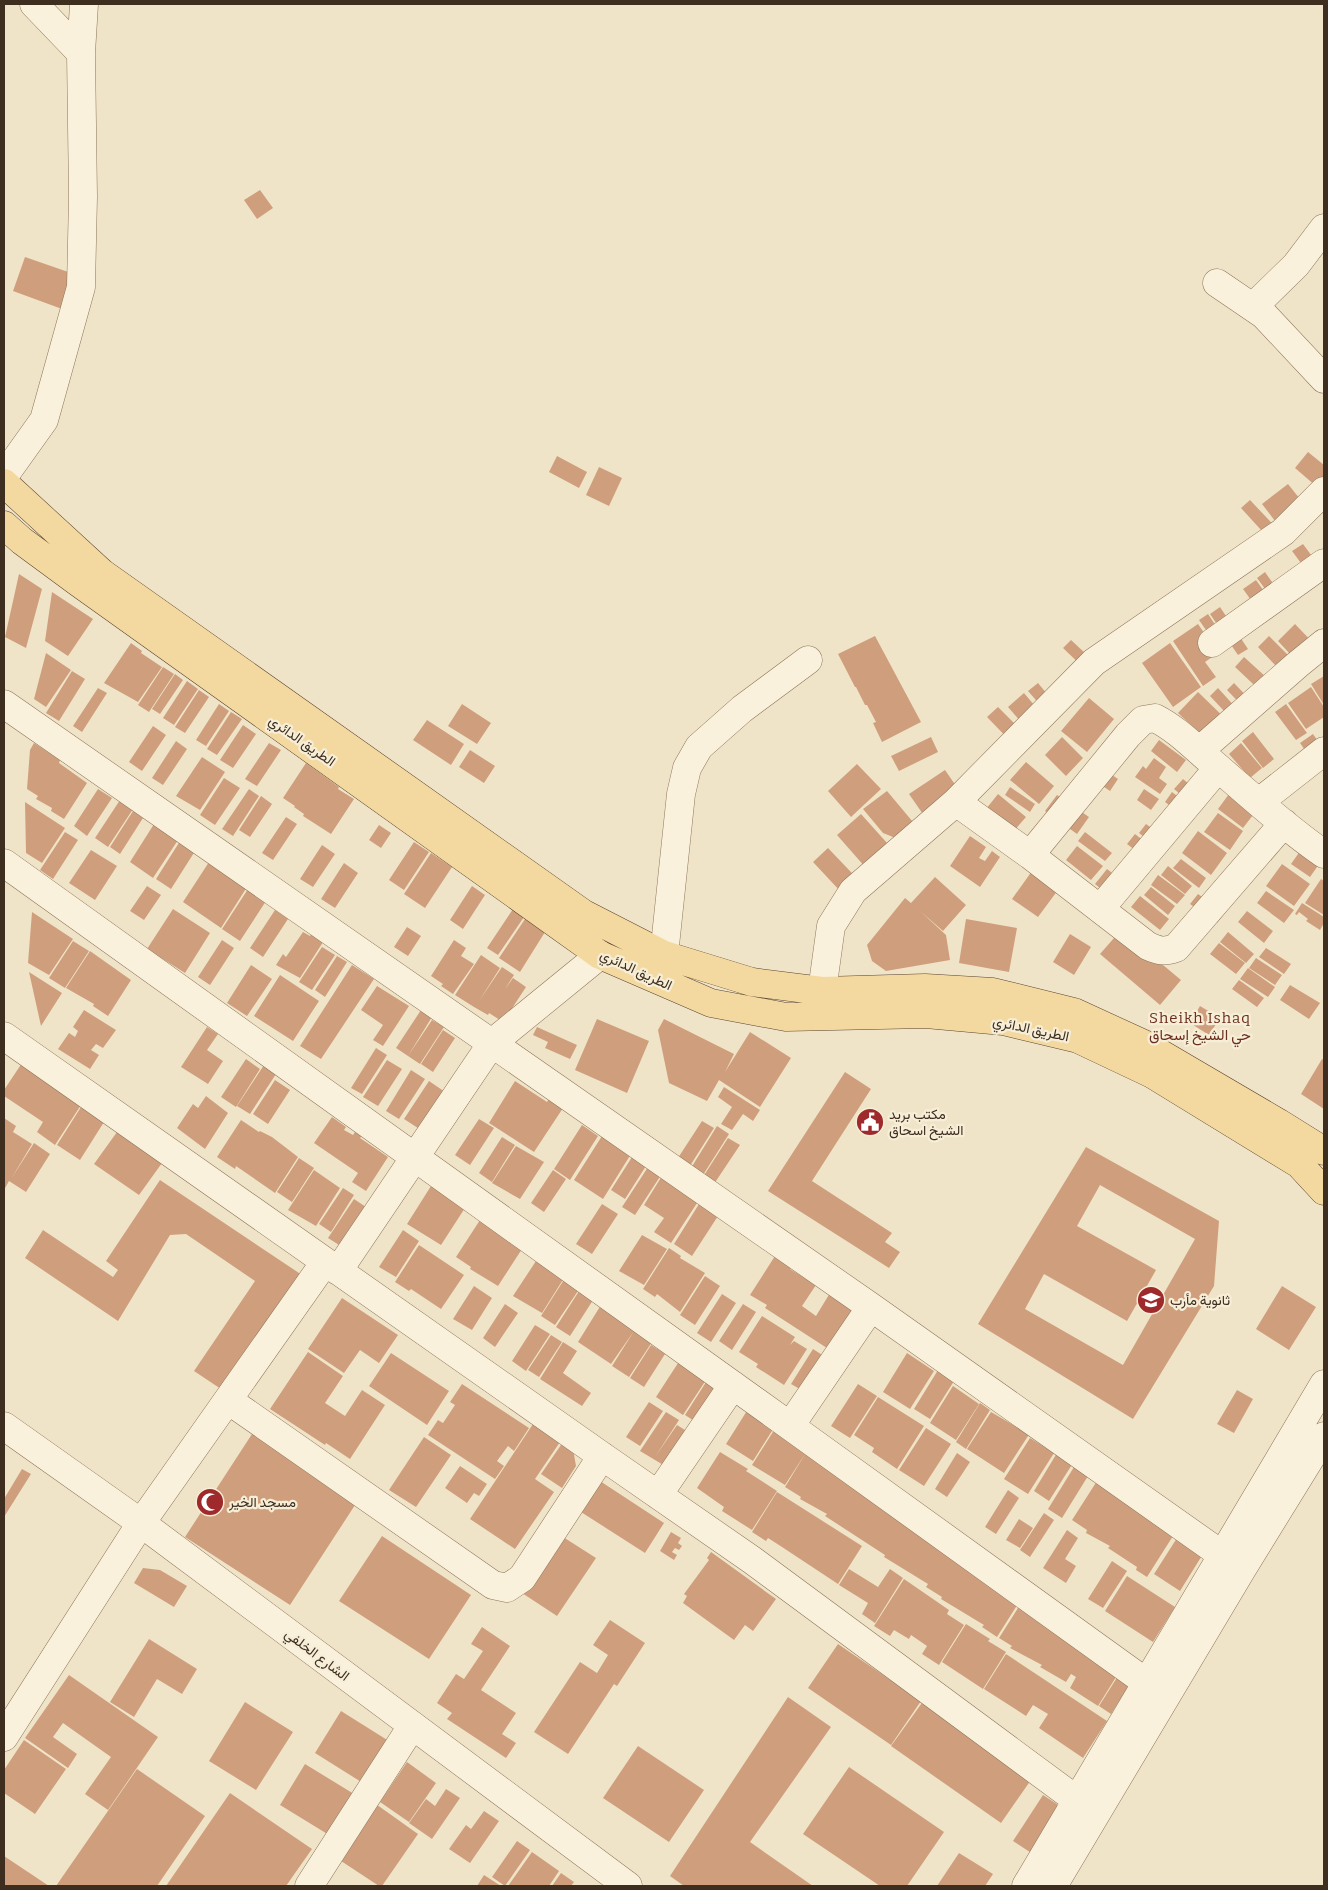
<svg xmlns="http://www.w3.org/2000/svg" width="1328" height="1890" font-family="Bitter,Vazirmatn,serif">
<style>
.building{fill:#cf9f7d;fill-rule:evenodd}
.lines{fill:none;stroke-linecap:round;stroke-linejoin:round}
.minor-casing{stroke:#8d765c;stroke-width:29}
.major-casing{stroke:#5b4430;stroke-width:29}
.minor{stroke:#faf1dc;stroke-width:28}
.major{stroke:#f3d9a0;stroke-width:28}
.labels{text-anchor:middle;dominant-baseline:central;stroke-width:4.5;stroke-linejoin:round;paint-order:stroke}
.street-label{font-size:14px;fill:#3d2e20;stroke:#f7eed8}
.poi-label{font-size:14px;fill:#3d2e20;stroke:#f7eed8;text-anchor:start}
.neighbourhood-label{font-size:15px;letter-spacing:1px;fill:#6b2e1e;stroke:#f7eed8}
</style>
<rect width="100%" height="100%" fill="#f0e4c8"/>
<!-- building -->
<path class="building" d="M260 190 273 208 257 219 244 200Z
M25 257 74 274 62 309 13 291Z
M1308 452 1324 465V493L1295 468Z
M557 456 587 472 579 488 549 472Z
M599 467 622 478 609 506 586 495Z
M1288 484 1308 509 1282 530 1262 504Z
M1250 500 1282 534 1273 543 1241 508Z
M1303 544 1323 571 1312 578 1292 551Z
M1265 572 1284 599 1276 604 1257 578Z
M19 574 42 589 26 648 5 637Z
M1256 580 1274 605 1261 614 1243 589Z
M52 592 93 619 68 656 45 641Z
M1220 607 1248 649 1238 655 1210 614Z
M1208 614 1226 641 1217 646 1199 620Z
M1198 624 1218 653 1205 662 1216 677 1203 686 1173 641Z
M1295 624 1319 649 1301 666 1278 641Z
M875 636 921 722 882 742 873 723 876 722 867 705H865L856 687H855L838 654Z
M1269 636 1299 666 1277 667 1258 647Z
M1071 640 1099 666 1091 675 1063 648Z
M131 643 142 651 141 653 162 667 138 702 104 683Z
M1170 643 1201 687 1173 707 1142 663Z
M46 653 71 670 46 707 34 699Z
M1244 657 1278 688 1268 698 1235 667Z
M163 667 174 674 149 712 138 705Z
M72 671 85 679 59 721 46 713Z
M175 674 183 680 160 714 152 709Z
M1324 676V705L1311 684Z
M187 681 198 689 174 725 163 718Z
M1038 683 1057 706 1048 714 1028 691Z
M1234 683 1256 706 1249 713 1227 690Z
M1311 687 1324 707V717L1306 729 1288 703Z
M98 688 107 693 82 732 73 726Z
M1218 688 1248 721 1240 728 1210 696Z
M199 690 209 697 185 733 175 727Z
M1198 692 1233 726 1213 746 1178 713Z
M1024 693 1045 718 1029 731 1008 707Z
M1089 698 1114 719 1087 752 1061 731Z
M219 704 229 711 206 746 196 740Z
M462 704 491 723 477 744 448 726Z
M1286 704 1307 733 1296 740 1275 712Z
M998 707 1026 735 1015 746 987 717Z
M231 712 242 719 217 755 207 749Z
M427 720 464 744 451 765 413 740Z
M243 725 256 734 233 768 220 760Z
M153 726 166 735 142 771 129 762Z
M1253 732 1274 759 1263 768 1242 741Z
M1313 734 1324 750 1318 769 1300 743Z
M931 737 938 752 899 771 891 756Z
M1062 737 1083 758 1066 776 1045 755Z
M1159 740 1186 760 1177 772 1151 751Z
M176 741 187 749 163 785 152 778Z
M34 743 60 760 59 763 87 783 64 819 51 811 52 808 36 799 38 796 27 789 30 750Z
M269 743 281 750 257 786 245 779Z
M1241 743 1262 768 1250 778 1229 754Z
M470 750 495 766 484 783 459 767Z
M202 757 225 772 200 810 176 796Z
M1154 758 1166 767 1159 778 1167 784 1160 794 1135 777 1143 766 1146 769Z
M1090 760 1118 779 1110 791 1082 772Z
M1026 762 1054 786 1039 804 1010 780Z
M306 763 339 787 338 789 354 799 331 834 303 816 304 814 294 807 295 806 283 798Z
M857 764 881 789 851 817 828 791Z
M945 770 963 796 927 820 909 794Z
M224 778 240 788 215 825 200 815Z
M1183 779 1208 800 1199 810 1174 789Z
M1237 783 1263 802 1243 828 1218 809Z
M1010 787 1035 804 1030 812 1005 795Z
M98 789 112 798 87 836 74 826Z
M249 789 259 796 233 836 222 829Z
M1144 789 1159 799 1151 810 1137 800Z
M887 791 918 828 903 841 883 833 863 809Z
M1172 792 1198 812 1191 821 1165 802Z
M998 794 1026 817 1013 832 986 809Z
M1057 795 1089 817 1077 834 1045 811Z
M261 796 272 804 250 837 239 830Z
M122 797 135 806 108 847 95 838Z
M25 802 65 828 42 863 26 853Z
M133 811 143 818 120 854 110 847Z
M1218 813 1243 831 1230 850 1204 832Z
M861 814 905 863 880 884 837 835Z
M286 817 297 824 273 860 262 853Z
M154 824 180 837 153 878 130 862Z
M1146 824 1170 841 1162 851 1139 833Z
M379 825 391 833 381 848 369 840Z
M1198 831 1227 853 1211 875 1182 853Z
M65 832 78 840 53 879 40 870Z
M1085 832 1112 853 1105 861 1078 841Z
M1135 834 1162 855 1155 865 1127 844Z
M970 836 986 847 979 858 985 861 992 851 1000 857 980 887 950 866Z
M182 838 197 848 171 889 156 879Z
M414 842 429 852 404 890 389 880Z
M1305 844 1324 857 1310 877 1291 864Z
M322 845 335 854 313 887 300 879Z
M1077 846 1103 866 1091 880 1066 860Z
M828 848 870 892 855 907 813 862Z
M91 850 117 866 95 900 69 883Z
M431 853 452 867 425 908 404 894Z
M1181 859 1206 878 1199 888 1173 868Z
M209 862 247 887 221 928 183 902Z
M344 863 358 873 335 908 321 899Z
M1282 864 1310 884 1294 906 1266 886Z
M1168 866 1192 886 1185 894 1161 875Z
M1107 869 1132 888 1120 904 1095 884Z
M1032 871 1058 890 1038 917 1012 899Z
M1158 875 1185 895 1177 904 1151 885Z
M935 877 966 905 943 931 920 911 946 935 950 960 886 971 872 961 867 945 905 898 911 903Z
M1321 879 1324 881V915L1305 903Z
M147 886 161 895 144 920 130 911Z
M472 886 485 895 463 929 450 920Z
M1151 887 1175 906 1168 915 1144 895Z
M248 889 266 901 240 941 222 929Z
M1266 891 1294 910 1284 923 1257 903Z
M1198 894 1225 913 1217 923 1190 904Z
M1140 896 1169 919 1160 930 1131 907Z
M1302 903 1324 917V923L1320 930 1306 921 1308 919 1299 912 1297 915 1295 914Z
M173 909 210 933 185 973 147 949Z
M513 909 524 917 498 955 487 948Z
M275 910 288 919 263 957 250 948Z
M1247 911 1273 931 1264 943 1238 922Z
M32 912 73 939 49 975 28 963Z
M525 919 545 932 520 972 499 958Z
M966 919 1017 928 1009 972 959 963Z
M407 927 421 936 408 956 394 947Z
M1121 930 1181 980 1160 1005 1100 954Z
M303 932 310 936 313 932 325 939 300 978 276 965 283 954 286 957Z
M1228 932 1254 954 1246 963 1220 942Z
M1070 934 1091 947 1074 975 1053 962Z
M222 940 234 948 210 985 198 977Z
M454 940 466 948 461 956 474 964 453 994 441 986 443 984 431 976Z
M73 941 89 951 65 988 49 978Z
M1219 943 1245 963 1236 974 1210 954Z
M322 947 335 955 312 990 299 982Z
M1266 948 1291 964 1284 974 1259 957Z
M90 951 131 980 108 1016 93 1006 94 1004 66 988Z
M481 955 500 968 479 1001 502 967 514 975 505 989 513 978 526 987 503 1022 489 1013 488 1015 474 1007 455 995Z
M337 956 347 962 325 997 315 990Z
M1256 958 1282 975 1275 985 1249 968Z
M251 965 272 979 247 1016 227 1003Z
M352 965 374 979 321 1059 300 1046Z
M1248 968 1275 987 1268 997 1240 979Z
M29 972 62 993 41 1026Z
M280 975 319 1001 293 1041 254 1016Z
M1239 980 1264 998 1257 1007 1232 989Z
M1290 985 1320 1003 1309 1019 1280 1000Z
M377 986 409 1006 383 1046 373 1040 383 1025 361 1010Z
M1200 1006 1220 1018 1209 1035 1190 1023Z
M84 1010 116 1030 103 1048 96 1044 91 1050 99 1055 90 1069 58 1049 69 1033 75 1037 78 1031 73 1027Z
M421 1010 432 1017 408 1056 396 1048Z
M597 1019 649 1041 627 1093 575 1070Z
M664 1019 734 1054 725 1072 750 1032 791 1058 760 1107 719 1080 707 1101 669 1083 658 1030Z
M432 1020 444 1027 420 1064 408 1056Z
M207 1027 218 1034 207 1050 223 1061 208 1084 181 1067Z
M537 1027 577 1045 570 1059 545 1048 548 1042 533 1035Z
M443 1030 455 1038 433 1072 421 1064Z
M376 1048 387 1055 362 1094 351 1088Z
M246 1059 260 1069 236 1107 221 1097Z
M1322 1059 1324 1060V1109L1301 1094Z
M387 1060 402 1069 378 1106 363 1097Z
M22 1063 81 1105 55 1145 37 1132 43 1122 4 1096V1090Z
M264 1065 276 1074 250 1114 237 1106Z
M411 1070 425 1079 399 1119 386 1111Z
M845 1072 871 1089 812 1181 892 1233 885 1242 900 1252 889 1268 768 1191Z
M275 1080 290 1090 268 1124 253 1114Z
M429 1081 448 1094 424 1132 404 1119Z
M515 1081 547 1102 549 1099 563 1108 534 1152 489 1123Z
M724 1087 760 1110 753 1121 743 1114 732 1130 721 1124 732 1107 718 1097Z
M206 1096 228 1113 205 1149 177 1128 193 1104 198 1108Z
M81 1107 104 1122 80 1160 57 1145Z
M332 1117 346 1127 344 1130 353 1135 355 1132 362 1136 360 1138 388 1157 366 1191 352 1182 358 1173 314 1143Z
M4 1118 16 1126 13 1132 32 1144 11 1179 34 1143 50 1154 26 1192 9 1181 4 1190Z
M479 1119 494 1128 470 1165 455 1155Z
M241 1120 259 1132 260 1131 272 1137 298 1157 275 1193 236 1166 235 1169 217 1157Z
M702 1121 714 1128 688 1169 676 1161Z
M582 1125 598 1136 570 1180 554 1169Z
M717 1126 729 1134 703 1175 691 1168Z
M117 1132 162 1163 139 1195 94 1164Z
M602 1136 631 1154 603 1199 574 1180Z
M502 1137 515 1145 492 1182 479 1173Z
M728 1138 740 1145 712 1187 701 1180Z
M516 1146 544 1162 520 1199 492 1183Z
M1086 1147 1219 1221 1214 1286 1133 1419 978 1324ZM1100 1185 1195 1239 1123 1365 1025 1309 1044 1274 1127 1321 1156 1270 1077 1226Z
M632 1157 646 1166 625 1199 611 1190Z
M299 1158 314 1168 292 1202 277 1192Z
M650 1164 663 1172 635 1215 622 1207Z
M314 1170 340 1188 316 1226 288 1210Z
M553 1170 566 1179 544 1212 531 1203Z
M665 1171 699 1200 671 1243 654 1232 664 1218 644 1205Z
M160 1180 302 1275 224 1391 194 1371 255 1281 186 1234 170 1235 118 1321 25 1258 43 1230 113 1277 118 1270 106 1261Z
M431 1186 465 1208 441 1245 407 1224Z
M343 1188 354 1195 331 1232 319 1224Z
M354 1199 372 1211 347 1250 328 1238Z
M602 1204 618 1214 592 1254 576 1244Z
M699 1204 718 1216 692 1256 674 1244Z
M480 1220 522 1249 498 1286 470 1269 471 1267 456 1257Z
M403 1230 419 1241 396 1277 379 1267Z
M642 1235 667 1249 644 1285 619 1271Z
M419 1245 464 1275 441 1309 411 1289 409 1291 395 1282Z
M669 1248 681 1256 680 1258 705 1273 680 1312 657 1294 655 1297 643 1289Z
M775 1256 792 1266 790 1269 816 1285 802 1306 816 1316 830 1293 856 1309 830 1350 765 1308 767 1305 750 1295Z
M536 1261 564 1278 542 1313 513 1296Z
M705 1276 720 1286 695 1325 680 1315Z
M565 1278 580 1288 555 1325 541 1316Z
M474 1286 492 1298 472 1330 453 1319Z
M1282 1286 1316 1307 1289 1350 1256 1329Z
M581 1288 595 1297 570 1336 556 1327Z
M722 1294 736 1303 711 1342 697 1333Z
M342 1298 398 1335 379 1363 360 1350 344 1373 308 1349Z
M505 1304 518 1313 495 1347 483 1338Z
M743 1304 756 1312 732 1350 719 1341Z
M601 1305 654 1339 629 1377 612 1366 634 1331 611 1364 578 1342Z
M762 1316 795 1337 790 1345 794 1341 807 1349 784 1385 756 1367 758 1364 739 1352Z
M535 1325 550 1334 526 1371 512 1361Z
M551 1335 562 1342 539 1377 528 1370Z
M563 1342 577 1351 563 1373 591 1393 582 1406 540 1379Z
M651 1345 665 1354 644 1387 630 1378Z
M813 1349 827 1358 805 1392 791 1384Z
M308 1352 343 1376 325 1403 345 1416 362 1390 385 1405 350 1459 326 1443 325 1445 270 1409Z
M391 1353 449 1391 427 1425 369 1386Z
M907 1353 934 1371 910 1409 883 1392Z
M680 1360 708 1377 683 1415 656 1397Z
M938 1370 954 1381 930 1419 914 1409Z
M708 1379 725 1390 702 1426 685 1415Z
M462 1384 529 1428 514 1451 508 1446 497 1461 504 1466 495 1479 428 1435 438 1420 443 1423 455 1405 450 1402Z
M858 1384 877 1396 850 1438 831 1426Z
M953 1386 979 1404 956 1440 930 1423Z
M1237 1390 1253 1399 1234 1433 1217 1424Z
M878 1397 924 1426 897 1469 872 1452 874 1448 854 1435Z
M649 1402 663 1411 640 1446 626 1437Z
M980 1403 990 1410 966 1449 956 1442Z
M750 1406 777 1423 753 1461 726 1444Z
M666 1412 679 1420 655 1457 677 1425 693 1435 670 1469 640 1451Z
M991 1412 1015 1426 1016 1424 1030 1433 1004 1473 967 1449Z
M533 1424 560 1442 535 1479 554 1492 515 1549 470 1519Z
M776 1427 807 1451 785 1485 752 1465Z
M926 1428 951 1444 924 1486 899 1470Z
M252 1434 357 1502 290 1605 185 1537Z
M424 1437 451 1455 416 1507 389 1490Z
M1030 1438 1054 1453 1028 1494 1004 1479Z
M563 1442 573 1449 576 1466 562 1488 541 1474Z
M807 1451 1021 1599 997 1637 982 1627 984 1625 941 1599 942 1597 926 1587 928 1584 884 1557 885 1555 825 1516 827 1514 800 1499 801 1497 785 1487Z
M720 1452 748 1469 746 1471 777 1491 752 1530 722 1511 724 1507 697 1488Z
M957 1453 970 1462 947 1497 935 1489Z
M1057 1453 1073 1463 1049 1501 1034 1491Z
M460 1466 487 1484 479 1496 474 1493 467 1503 445 1488Z
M1074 1467 1088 1476 1062 1518 1048 1509Z
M22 1469 31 1474 4 1517V1499Z
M600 1481 664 1523 645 1553 581 1512Z
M1097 1481 1173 1536 1147 1577 1136 1570 1137 1567 1108 1548 1110 1546 1086 1533 1087 1530 1072 1520Z
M1008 1490 1019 1498 996 1534 985 1527Z
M777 1492 862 1546 838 1584 782 1547 768 1538 766 1541 752 1532Z
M1044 1513 1054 1520 1030 1557 1020 1550Z
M1019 1519 1033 1528 1020 1548 1006 1540Z
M1067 1530 1078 1538 1065 1559 1076 1566 1066 1583 1043 1568Z
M671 1532 681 1538 678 1543 682 1546 679 1550 675 1548 672 1552 677 1555 674 1560 660 1551Z
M560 1535 596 1558 557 1616 522 1593Z
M382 1536 471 1595 429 1659 339 1601Z
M1177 1538 1203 1554 1180 1591 1154 1574Z
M711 1552 776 1599 753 1631 745 1625 734 1640 683 1603 687 1596 684 1594 709 1560 707 1558Z
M1112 1561 1127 1571 1103 1608 1088 1599Z
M143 1568 160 1570 187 1586 174 1607 134 1583Z
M849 1569 878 1587 890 1569 903 1578 875 1623 862 1614 868 1603 839 1585Z
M1127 1576 1175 1607 1153 1642 1105 1611Z
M904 1579 949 1610 947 1614 964 1625 939 1665 922 1654 927 1646 911 1635 909 1639 894 1630 890 1636 874 1626Z
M1023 1600 1121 1669 1098 1706 1070 1688 1076 1677 1071 1674 1066 1682 1040 1667 1042 1665 1010 1648 1012 1646 999 1638Z
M610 1620 645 1643 617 1686 614 1684 568 1754 534 1732 580 1662 597 1673 608 1655 593 1645Z
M966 1624 990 1639 988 1641 1006 1652 983 1689 942 1662Z
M482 1627 510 1646 481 1690 516 1713 502 1734 516 1743 506 1758 447 1719 452 1713 437 1703 456 1674 464 1679 483 1651 471 1644Z
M149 1639 197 1669 182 1694 157 1679 134 1717 110 1702Z
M838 1644 921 1701 891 1745 808 1688Z
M1006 1654 1107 1721 1083 1758 1039 1728 1048 1714 1033 1705 1026 1716 984 1689Z
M1123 1668 1135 1676 1111 1714 1099 1706Z
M69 1675 158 1737 108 1810 85 1794 111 1757 63 1723 53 1737 77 1754 68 1768 25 1738Z
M788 1697 831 1727 750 1842 813 1886H684L670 1876Z
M924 1700 1033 1777 1001 1823 891 1746Z
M245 1702 293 1732 256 1790 209 1761Z
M341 1711 392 1743 366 1785 315 1753Z
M24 1740 66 1769 35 1814 4 1793V1770Z
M638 1746 704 1790 669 1842 603 1798Z
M407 1762 436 1783 409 1822 380 1802Z
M305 1764 354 1794 329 1835 280 1805Z
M849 1767 944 1832 907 1886H880L803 1834Z
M137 1769 205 1816 157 1886H56Z
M446 1789 460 1798 432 1839 409 1823 426 1799 435 1806Z
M230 1793 312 1849 286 1886H166Z
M1043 1795 1069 1812 1039 1858 1013 1841Z
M373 1802 418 1834 382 1886H379L335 1857Z
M484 1811 499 1821 470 1863 449 1849 466 1825 471 1829Z
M517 1841 530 1850 505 1886 492 1877Z
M532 1852 559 1871 549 1886H508Z
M959 1853 993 1874 985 1886H937Z
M4 1856 49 1886H4Z
M561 1873 574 1882 571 1886H552Z
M484 1875 501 1886H477Z"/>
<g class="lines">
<defs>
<path id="minor" d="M34 4 81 53
M1217 283 1264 315 1324 379
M1253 307 1296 265 1324 228
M4 476 44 420 81 287 83 197 81 53 84 4
M1212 643 1324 563
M4 704 871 1307 1242 1569
M1199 751 1297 665 1324 643
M956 802 1030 855 1128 735 1143 720 1155 718C1177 729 1196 749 1215 765 1250 795 1285 827 1324 854
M1259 802 1324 751
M1030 855 1148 946C1159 951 1164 952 1176 948L1284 823
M4 863 790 1426 1147 1683
M1100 909 1218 768
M664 955 681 794 687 768 699 747 742 709 808 660
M822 991 831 926 853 891 956 802 1094 662 1283 532 1324 491
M4 1036 602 1456 752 1560 1078 1801 1097 1811
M338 1271 492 1043 600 955
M228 1400 493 1585 507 1588 522 1578 602 1456
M4 1426 141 1523 628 1886
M790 1426 871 1307
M658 1495 733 1385
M4 1737 141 1523 325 1262
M309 1886 412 1726
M1026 1886 1324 1384
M1053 1886 1242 1569 1324 1436"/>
<path id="major" d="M4 483 102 573 584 914 664 955 752 982 822 991 925 988 993 992 1074 1012 1146 1045 1279 1123 1324 1151
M4 525 22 541 79 583 600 955 711 1003 786 1017 926 1014 1003 1021 1078 1039 1152 1074 1299 1164 1324 1191"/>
</defs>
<!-- minor casing -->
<use href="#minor" class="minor-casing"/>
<!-- major casing -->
<use href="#major" class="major-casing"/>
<!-- minor -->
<use href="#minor" class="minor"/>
<!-- major -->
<use href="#major" class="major"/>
</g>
<!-- icons -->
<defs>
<symbol id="civic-disc" viewBox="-11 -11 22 22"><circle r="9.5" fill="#9e2a2b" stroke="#f7eed8"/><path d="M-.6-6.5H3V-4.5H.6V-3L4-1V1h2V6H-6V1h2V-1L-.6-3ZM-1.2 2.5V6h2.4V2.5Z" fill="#fff"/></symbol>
<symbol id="school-disc" viewBox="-11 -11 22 22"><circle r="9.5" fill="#9e2a2b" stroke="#f7eed8"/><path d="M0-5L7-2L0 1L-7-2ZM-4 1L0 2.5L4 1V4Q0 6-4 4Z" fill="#fff"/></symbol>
<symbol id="mosque-disc" viewBox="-11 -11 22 22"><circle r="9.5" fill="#9e2a2b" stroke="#f7eed8"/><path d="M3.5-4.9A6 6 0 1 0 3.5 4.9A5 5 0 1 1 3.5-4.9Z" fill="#fff"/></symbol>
</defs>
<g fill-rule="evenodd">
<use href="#civic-disc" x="854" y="1106" width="32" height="32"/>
<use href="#school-disc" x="1135" y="1284" width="32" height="32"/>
<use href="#mosque-disc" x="194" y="1486" width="32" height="32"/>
</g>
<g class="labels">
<!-- street labels -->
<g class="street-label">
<text transform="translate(302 741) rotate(35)">الطريق الدائري</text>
<text transform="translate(636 970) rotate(25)">الطريق الدائري</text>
<text transform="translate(1031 1029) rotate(12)">الطريق الدائري</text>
<text transform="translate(317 1655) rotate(37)">الشارع الخلفي</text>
</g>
<!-- poi labels -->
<g class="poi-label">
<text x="889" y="1114">مكتب بريد<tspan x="889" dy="16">الشيخ اسحاق</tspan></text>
<text x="1170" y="1300">ثانوية مأرب</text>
<text x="229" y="1502">مسجد الخير</text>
</g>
<!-- neighbourhood labels -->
<g class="neighbourhood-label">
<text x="1200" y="1018">Sheikh Ishaq<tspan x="1200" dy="17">حي الشيخ إسحاق</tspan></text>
</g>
</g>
<!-- border -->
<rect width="1328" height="1890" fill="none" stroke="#3d2e20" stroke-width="10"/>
</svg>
